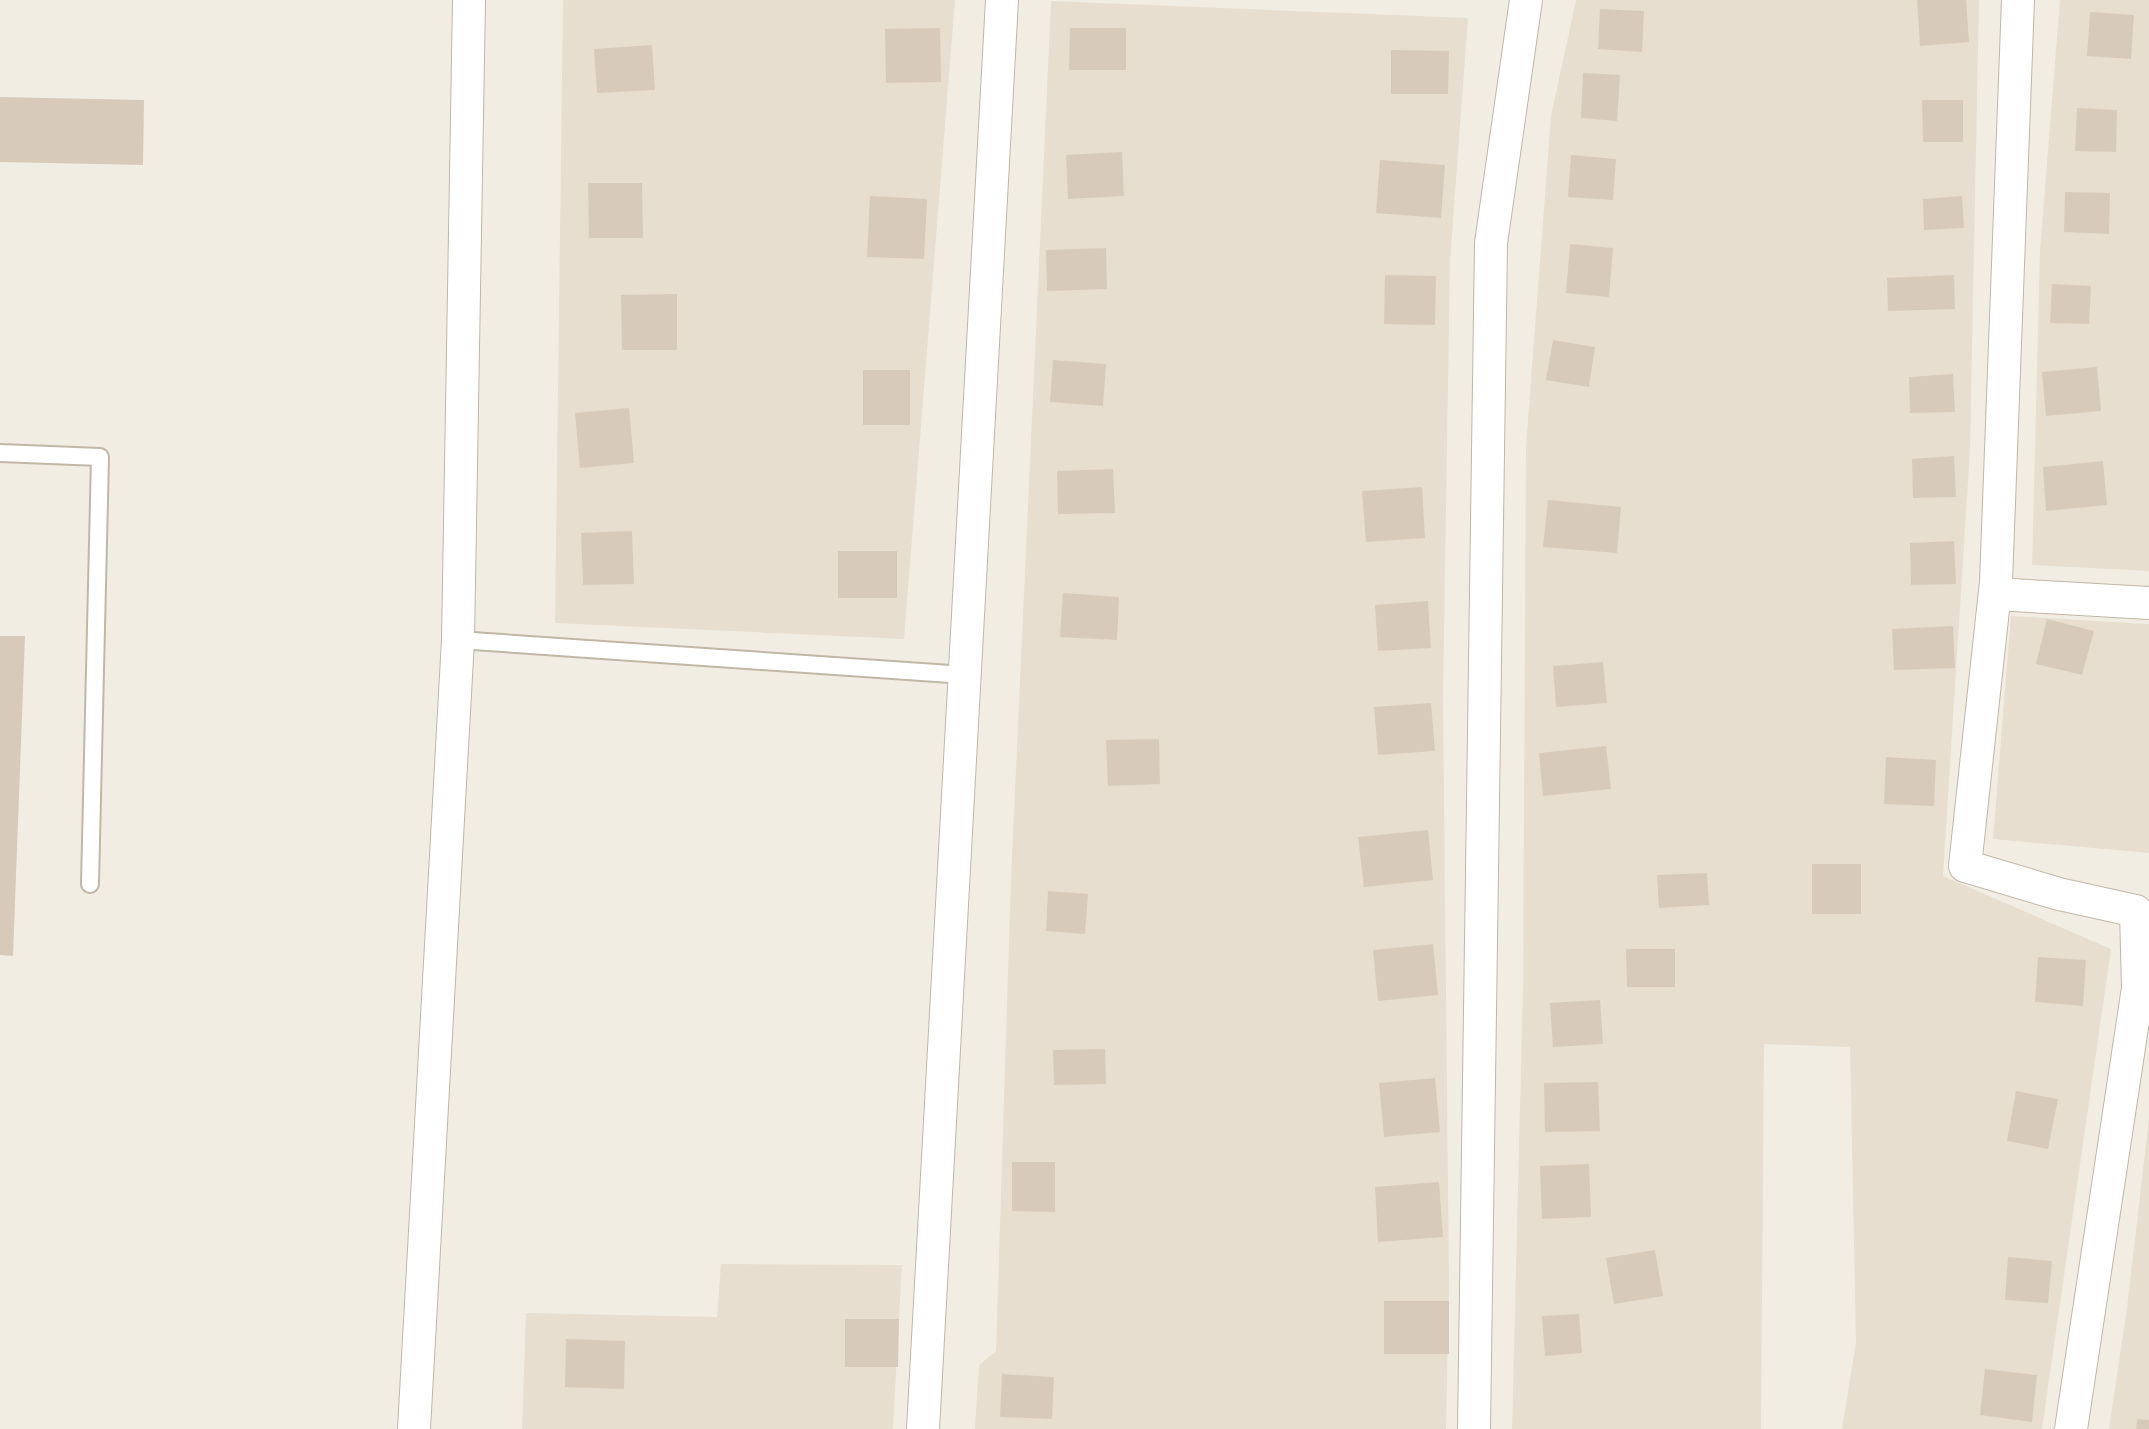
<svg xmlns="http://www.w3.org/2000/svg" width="2149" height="1429" font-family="'Nunito Sans',sans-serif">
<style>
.residential{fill:#e7ded0}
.building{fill:#d8caba}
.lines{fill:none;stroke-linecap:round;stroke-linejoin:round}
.lane-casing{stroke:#c1b7a7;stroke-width:20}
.street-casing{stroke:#c1b7a7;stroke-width:34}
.lane{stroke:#fff;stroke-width:16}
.street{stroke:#fff;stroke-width:32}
</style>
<rect width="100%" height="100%" fill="#f2ede2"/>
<!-- residential -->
<path class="residential" d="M563 0H955L904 639 555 623Z
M1576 0H1979L1970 450 1943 876 2111 949 2042 1429H1842L1856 1342 1850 1047 1764 1044 1761 1429H1512L1523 986 1526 446 1551 116Z
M2060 0H2149V571L2032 565 2040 250Z
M1051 1 1468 18 1450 261 1443 698 1449 1284 1446 1429H975L979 1365 996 1351 1011 878Z
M2011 616 2149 624V853L1993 839Z
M2149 1118V1429H2109L2127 1308Z
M721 1264 902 1265 893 1429H522L526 1313 717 1317Z"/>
<!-- building -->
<path class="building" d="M1917 0H1966L1969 42 1920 46Z
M1600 9 1644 11 1642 52 1598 49Z
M2090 12 2134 15 2131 59 2087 56Z
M940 28 941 82 886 83 885 29Z
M1070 28H1126V70H1069Z
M652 45 655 90 597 93 594 49Z
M1391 50 1449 51 1448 94H1391Z
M1583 73 1620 75 1617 121 1581 118Z
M0 97 144 100 143 165 0 162Z
M1922 100H1963V142H1923Z
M2077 108 2117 110 2116 152 2075 151Z
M1122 152 1124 196 1068 199 1066 155Z
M1571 155 1616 159 1613 200 1568 197Z
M1380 160 1445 165 1441 218 1376 213Z
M588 183H642L643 238H589Z
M2065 192 2110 193 2109 234 2064 232Z
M870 196 927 199 924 259 867 257Z
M1962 196 1964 228 1924 230 1923 199Z
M1570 244 1613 248 1609 297 1566 293Z
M1106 248 1107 289 1047 291 1046 250Z
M1385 275 1436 276 1435 325 1384 324Z
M1954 275 1955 309 1888 311 1887 278Z
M2052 284 2091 286 2089 324 2050 323Z
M677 294V350H622L621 295Z
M1553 340 1595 347 1589 387 1546 380Z
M1053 360 1106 364 1103 406 1050 402Z
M2097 367 2101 411 2046 416 2042 372Z
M863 370H910V425H863Z
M1953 374 1955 412 1910 413 1909 377Z
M629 408 634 463 580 468 575 413Z
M1954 456 1956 497 1913 498 1912 459Z
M2103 461 2107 505 2046 511 2043 467Z
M1113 469 1115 513 1058 514 1057 471Z
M1422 487 1425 538 1366 542 1362 491Z
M1548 500 1621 507 1617 553 1543 547Z
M632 531 634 584 583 585 581 533Z
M1954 541 1956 584 1911 585 1910 543Z
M838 551H897V598H838Z
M1063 593 1119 597 1117 640 1060 637Z
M1428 601 1431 648 1378 651 1375 605Z
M2047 619 2094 631 2082 675 2036 664Z
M1953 626 1955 668 1894 670 1892 629Z
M0 636H25L13 956 0 955Z
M1603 662 1607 703 1556 707 1553 666Z
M1431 703 1435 751 1378 755 1374 707Z
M1159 739 1160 784 1108 786 1106 740Z
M1606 746 1611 789 1543 796 1539 753Z
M1886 757 1936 760 1934 806 1884 804Z
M1428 830 1433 880 1364 887 1358 837Z
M1812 864H1861V914H1812Z
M1707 873 1709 905 1659 908 1657 875Z
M1048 891 1088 894 1085 934 1046 931Z
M1433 944 1438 995 1378 1001 1373 950Z
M1626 949H1675V987H1627Z
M2038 957 2086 960 2083 1006 2035 1002Z
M1600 1000 1603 1044 1553 1047 1550 1003Z
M1105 1049 1106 1084 1054 1085 1053 1050Z
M1435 1078 1440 1132 1384 1137 1379 1083Z
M1598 1082 1600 1131 1545 1132 1544 1083Z
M2016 1091 2058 1099 2048 1149 2007 1141Z
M1012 1162H1055V1212L1012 1211Z
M1589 1164 1591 1217 1542 1219 1540 1166Z
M1439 1182 1443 1237 1378 1242 1375 1187Z
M1655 1250 1663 1296 1614 1304 1606 1258Z
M2008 1257 2052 1261 2048 1303 2005 1300Z
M1384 1301H1449V1354H1384Z
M1579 1314 1582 1353 1545 1356 1542 1316Z
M845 1319H899L898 1367H845Z
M566 1339 625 1341 624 1389 565 1387Z
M1985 1369 2037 1375 2032 1422 1980 1415Z
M1002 1374 1054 1377 1052 1419 1000 1417Z
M2137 1419 2149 1420V1429H2136Z"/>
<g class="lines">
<defs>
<path id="lane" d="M0 453 100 457 90 884
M458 640 965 675"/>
<path id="street" d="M2018 0 1996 582 1965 866 2059 894 2136 911 2138 988 2071 1429
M1995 594 2149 603
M414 1429 458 640 469 0
M923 1429 1002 0
M1474 1429 1491 243 1526 0"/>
</defs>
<!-- lane casing -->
<use href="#lane" class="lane-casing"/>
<!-- street casing -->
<use href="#street" class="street-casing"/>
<!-- lane -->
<use href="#lane" class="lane"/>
<!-- street -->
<use href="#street" class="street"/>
</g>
</svg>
